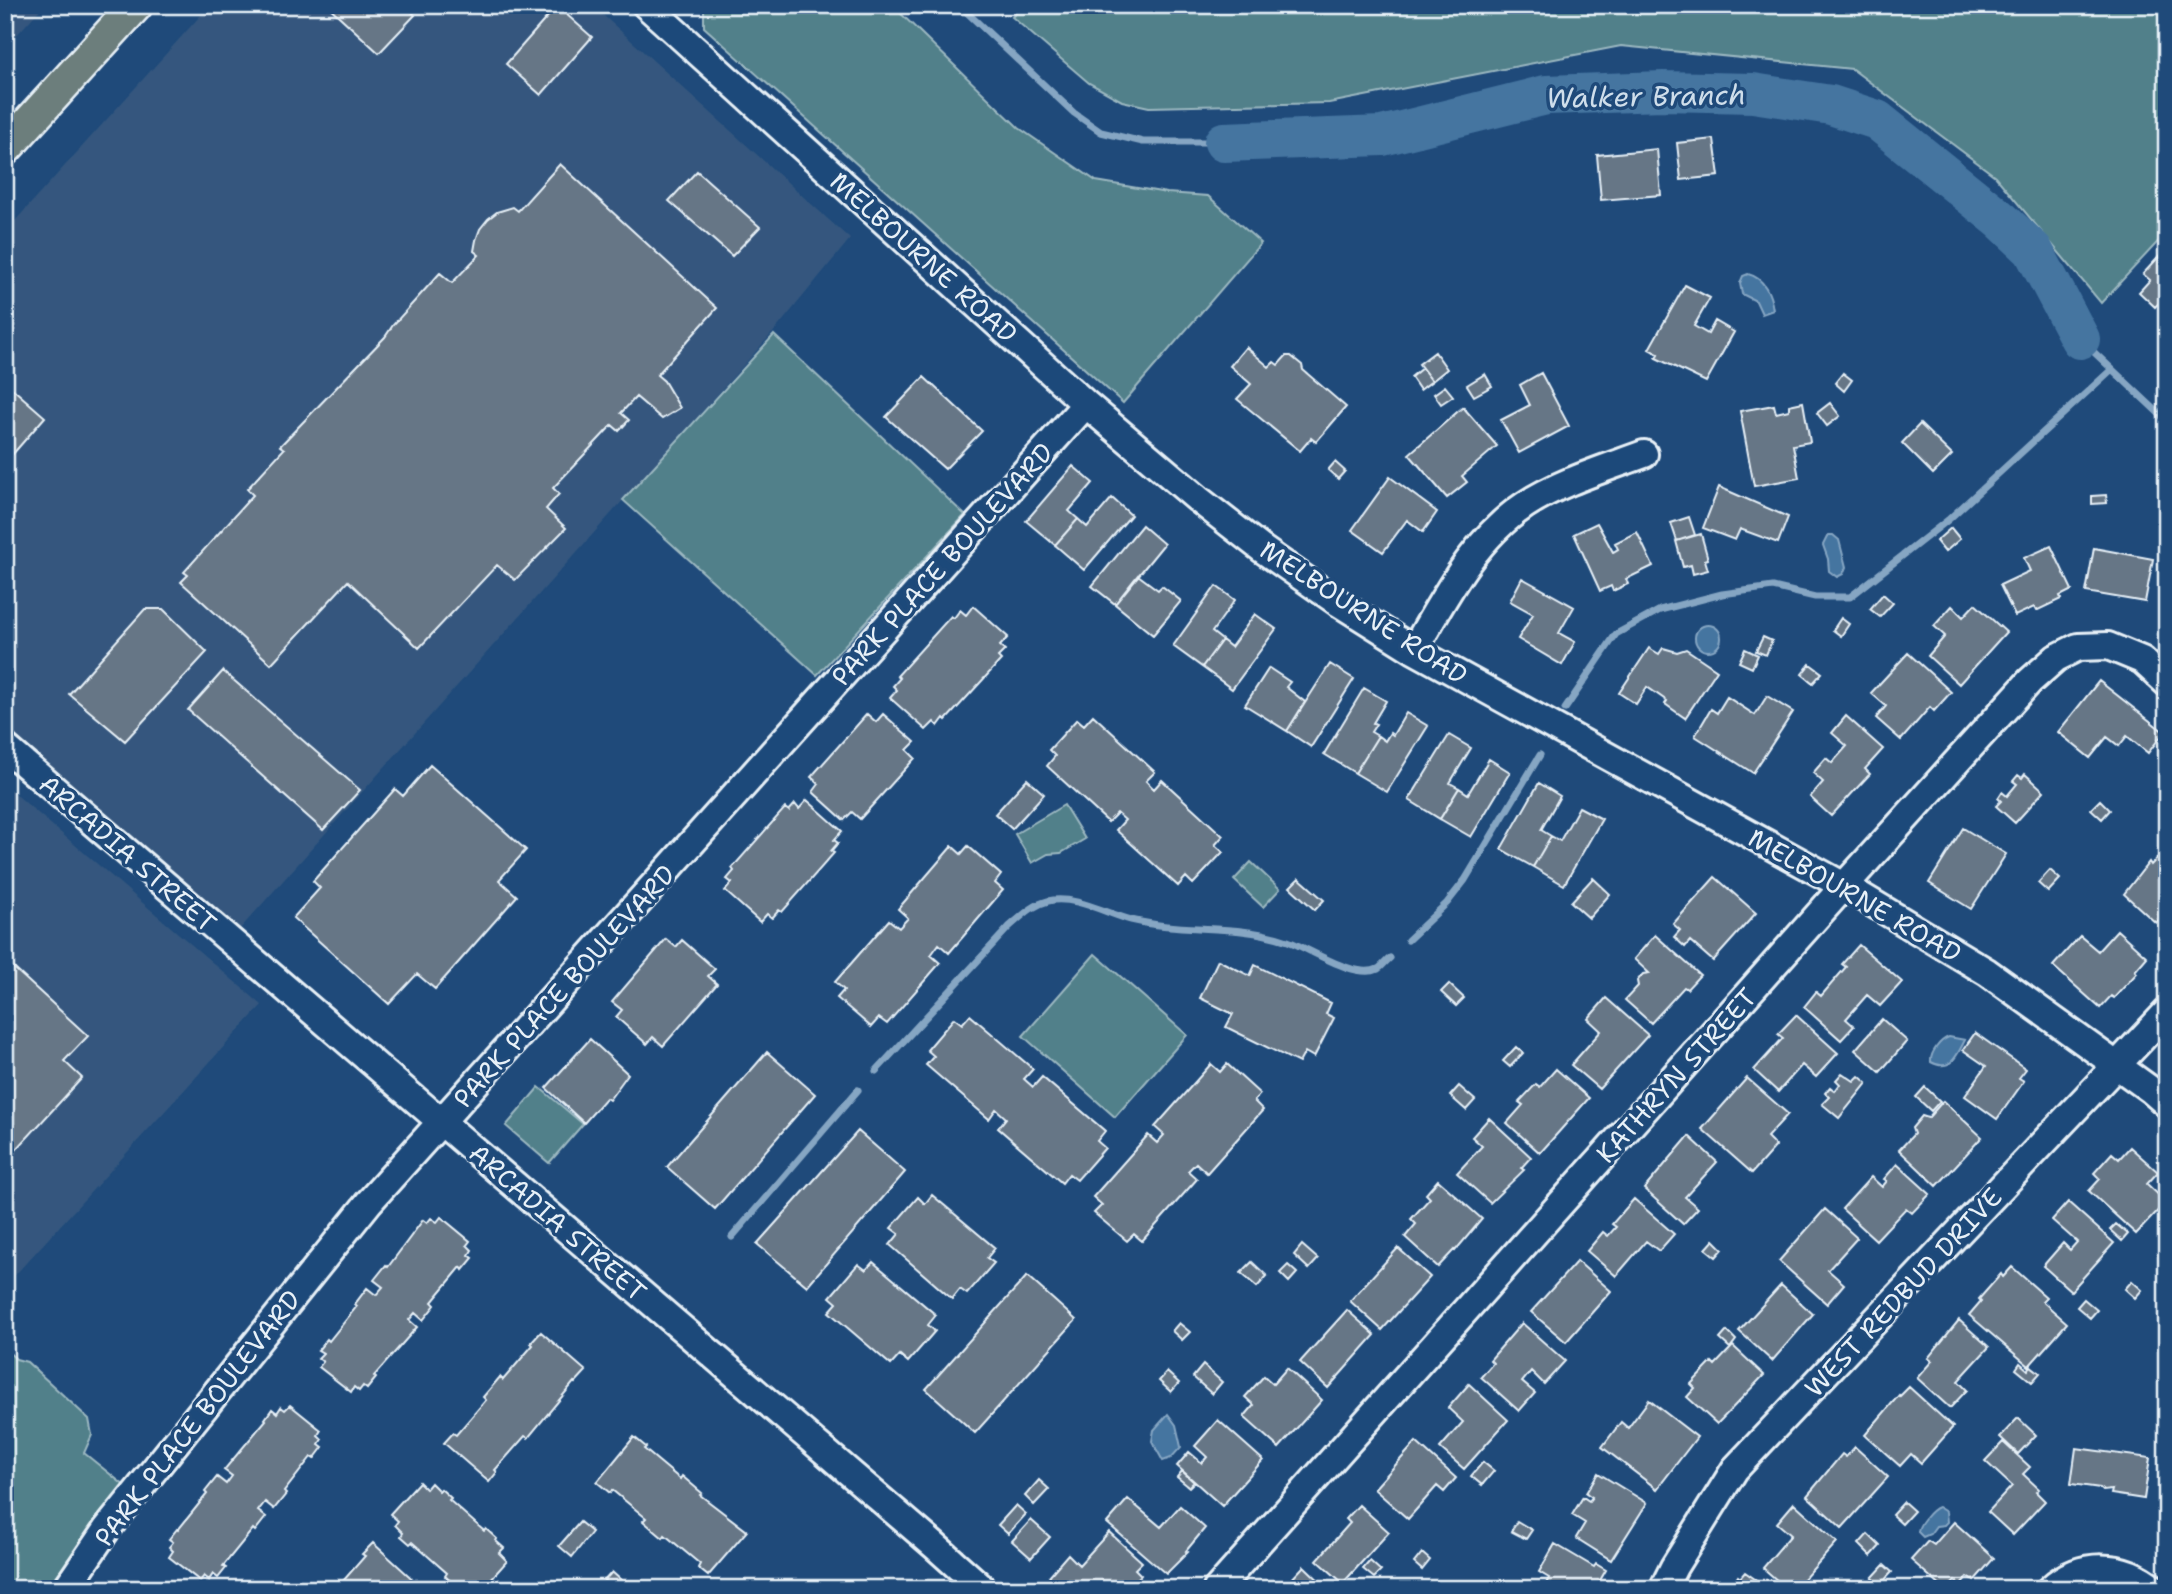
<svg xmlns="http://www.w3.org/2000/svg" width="2172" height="1594" font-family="'Shantell Sans',sans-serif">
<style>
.built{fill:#34577e}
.green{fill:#51808a;stroke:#9cb8c1;stroke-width:2}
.water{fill:#4474a0;stroke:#86a6c3;stroke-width:2}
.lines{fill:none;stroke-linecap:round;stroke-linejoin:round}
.stream{stroke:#86a6c3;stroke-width:7}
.river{stroke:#4474a0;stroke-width:40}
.building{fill:#667686;stroke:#e8f1f8;stroke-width:2}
.minor-casing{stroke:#e8f1f8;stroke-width:32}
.major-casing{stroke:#e8f1f8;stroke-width:37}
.minor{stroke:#1f4a7a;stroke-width:26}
.major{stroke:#6c7e7c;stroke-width:32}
.labels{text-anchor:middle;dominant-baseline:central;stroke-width:7;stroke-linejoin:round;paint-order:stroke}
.street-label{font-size:26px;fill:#e8f1f8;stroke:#1f4a7a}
.water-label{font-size:28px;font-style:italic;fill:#cfdeeb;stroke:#1f4a7a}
</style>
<rect width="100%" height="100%" fill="#1f4a7a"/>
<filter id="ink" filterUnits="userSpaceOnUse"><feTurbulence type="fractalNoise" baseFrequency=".0143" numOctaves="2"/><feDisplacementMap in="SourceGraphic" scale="14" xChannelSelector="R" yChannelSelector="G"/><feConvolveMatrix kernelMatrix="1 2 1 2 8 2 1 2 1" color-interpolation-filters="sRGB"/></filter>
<g filter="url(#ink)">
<!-- built -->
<path class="built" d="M5 5H44L5 48Z
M210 5H592L850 239 777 328 239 930 5 729V232Z
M5 785 262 1005 5 1286Z"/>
<!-- green -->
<path class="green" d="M708 5H892L1019 128 1096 181 1167 193 1208 196 1261 243 1123 403 704 27V10Z
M1023 5H2167V232L2101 303 1995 176 1852 69 1621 46 1329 103 1149 107 1122 101 1089 83 1012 17Z
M774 335 965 515 817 675 623 500Z
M1064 805 1085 839 1061 853 1048 854 1032 863 1015 834Z
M1251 862 1280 889 1263 907 1234 880Z
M1095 954 1187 1035 1115 1117 1023 1036Z
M539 1087 583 1124 549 1163 506 1126Z
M5 1349 16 1359 27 1362 89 1419 92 1435 84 1453 126 1487 46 1589H25L24 1581 5 1584Z"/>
<!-- water -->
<path class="water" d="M1748 274C1764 278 1771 294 1773 310L1762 314 1756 301 1742 294 1740 283 1743 276Z
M1828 535H1833L1839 540 1846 567 1843 574 1837 577 1829 571 1828 559 1823 545Z
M1695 638a13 13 0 1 1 26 0a13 13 0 1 1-26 0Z
M1949 1037 1965 1040C1957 1055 1951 1073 1931 1062 1930 1053 1940 1040 1949 1037Z
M1168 1414 1176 1425 1181 1447 1171 1458 1163 1461 1152 1441 1154 1430Z
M1938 1507 1946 1512 1947 1522 1944 1525 1936 1526 1930 1534 1923 1537 1918 1532C1918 1525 1930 1510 1938 1507Z"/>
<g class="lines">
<!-- stream -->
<path class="stream" d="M959 5 1074 113 1101 132 1143 142H1224
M2080 339 2167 421
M1565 709 1616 634 1660 610 1722 594 1773 587 1815 597H1850L1948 520 2111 370
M1408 940 1447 903 1465 880 1540 755
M876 1071 1009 927C1021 917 1032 905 1048 901 1075 895 1105 913 1131 920 1183 933 1237 923 1288 941 1310 949 1356 980 1378 969 1382 967 1386 961 1390 958
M732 1237 858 1090"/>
<!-- river -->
<path class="river" d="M1224 142 1382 136 1546 95 1663 91 1753 93 1831 105 1877 120 2001 220 2033 250 2080 339"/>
</g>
<!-- building -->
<path class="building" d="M327 5H404L415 15 379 53Z
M557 6 592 37 541 95 506 64Z
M1714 139 1719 176 1681 180 1677 143Z
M1657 149 1661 195 1601 200 1597 155Z
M560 164 717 308 657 375 664 381 680 408 662 419 636 397 621 413 629 420 619 431 612 425 553 488 559 494 546 509 566 528 515 580 497 565 419 648 348 581 271 664 181 582 188 575 184 572 253 495 247 489 284 449 280 446 385 337 393 325 440 273 452 283 479 255 474 251 476 240 480 229 488 219 497 212 513 207 518 211Z
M697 171 760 227 732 256 669 201Z
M2167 248V308L2160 302 2155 307 2139 292 2150 280 2143 274Z
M1685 285 1710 298 1694 326 1708 334 1715 321 1734 332 1706 382 1656 358 1658 354 1649 349Z
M1246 347 1269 367 1274 362 1278 365 1286 356H1291L1302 365 1303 370 1346 407 1316 442 1311 438 1300 451 1237 399 1251 384 1230 366Z
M1435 352 1447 369 1432 381 1419 364Z
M1422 368 1432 381 1420 390 1411 377Z
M1541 373 1569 426 1519 453 1501 420 1530 405 1520 385Z
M1843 373 1852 380 1844 391 1835 383Z
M1485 374 1492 386 1474 396 1467 385Z
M924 377 982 431 945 469 886 417Z
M5 382 45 417 5 463Z
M1445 386 1453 396 1441 404 1434 394Z
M1803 402 1810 442 1793 445 1799 478 1754 486 1740 411 1774 405 1776 413 1789 410V405Z
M1830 403 1840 416 1827 426 1817 413Z
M1463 407 1497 446 1462 476 1467 482 1447 498 1409 454Z
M1920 424 1952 455 1933 474 1902 443Z
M1335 462 1345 471 1338 479 1328 470Z
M1073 466 1093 483 1069 511 1078 519 1055 545 1026 521Z
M1390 477 1437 512 1423 532 1407 520 1383 552 1352 530Z
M1719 487 1788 517 1778 543 1740 529 1735 540 1703 528Z
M2106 495 2107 503 2092 504V496Z
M1112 498 1131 515 1084 570 1055 545 1078 519 1087 527Z
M1689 517 1695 535 1677 541 1671 523Z
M1597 523 1613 552 1618 549 1615 543 1637 532 1653 566 1626 579 1628 584 1613 591 1611 586 1600 591 1574 534Z
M1142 525 1164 544 1115 604 1092 586Z
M1951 528 1960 539 1945 552 1936 541Z
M1701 534 1708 559 1705 560 1708 570 1693 574 1691 565 1683 567 1676 541Z
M2051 546 2072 590 2060 596 2061 599 2036 611 2034 607 2015 616 2000 585 2030 571 2024 558Z
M2094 548 2153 559 2145 602 2086 592Z
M1138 575 1158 590 1162 586 1181 601 1153 635 1115 604Z
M1522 578 1574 607 1559 633 1575 642 1562 665 1518 639 1533 614 1510 601Z
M1216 586 1235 600 1212 632 1222 640 1202 667 1173 646Z
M1883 594 1893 603 1880 617 1870 609Z
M1975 604 2006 632 1959 684 1928 656 1945 636 1934 626 1952 606 1963 617Z
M973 606 1008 637 1000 646 1005 650 998 657 1001 660 946 720 944 718 938 726 934 722 926 730 890 698 897 690 893 686 900 678 897 676 951 616 954 618 960 610 966 615Z
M145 609H163L207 652 125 741 69 694Z
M1255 614 1276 629 1232 689 1202 667 1222 640 1231 647Z
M1841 618 1849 624 1841 636 1833 630Z
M1763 637 1772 641 1766 655 1756 651Z
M1649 648 1659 654 1663 648 1677 652 1686 649 1717 670 1685 718 1665 704 1667 701 1647 687 1636 704 1619 693Z
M1745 649 1758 655 1752 668 1739 662Z
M1908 653 1951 692 1934 711 1930 707 1901 740 1876 718 1886 706 1871 693Z
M1330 664 1354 679 1311 747 1287 731Z
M1810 664 1822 673 1813 683 1802 674Z
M1269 668 1290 682 1286 687 1305 702 1287 731 1245 705Z
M223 671 360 790 323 830 188 710Z
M2099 681 2164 732 2148 753 2127 736 2119 746 2107 737 2090 758 2058 732Z
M1364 688 1386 701 1373 723 1376 724 1371 732 1378 736 1355 773 1324 754Z
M1767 696 1793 712 1753 773 1695 736 1711 709 1717 713 1727 697 1755 715Z
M1406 713 1428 726 1387 792 1355 773 1378 736 1385 741 1390 733 1393 735Z
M867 714 876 722 883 714 915 742 907 750 915 758 860 819 852 812 844 820 813 792 819 784 811 777Z
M1093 715 1155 772 1146 781 1154 789 1162 780 1223 836 1215 845 1223 852 1193 884 1186 877 1178 886 1116 830 1125 820 1117 813 1108 822 1047 766 1055 756 1049 750 1077 719 1084 725Z
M1846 716 1883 749 1865 769 1870 774 1831 816 1810 797 1823 782 1813 773 1826 758 1832 763 1847 746 1832 733Z
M1449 735 1471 748 1450 783 1459 788 1440 819 1409 800Z
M1489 759 1510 772 1471 837 1440 819 1459 788 1468 794Z
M430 765 526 850 499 880 517 896 435 989 417 974 389 1004 293 918 320 888 313 881 395 789 403 796Z
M2025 774 2044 791 2015 823 1996 806 2001 801 1998 798 2002 792 2007 796 2017 784 2013 781 2018 775 2022 778Z
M1027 779 1044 794 1012 829 995 814Z
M1539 783 1560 796 1541 830 1551 836 1533 867 1501 849Z
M807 800 842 831 834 840 838 843 831 851 834 853 782 912 779 910 772 918 767 914 760 922 725 891 732 883 727 879 734 871 732 868 785 808 789 811 795 804 799 809Z
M2100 800 2110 810 2102 819 2091 809Z
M1579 807 1602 819 1564 885 1533 867 1551 836 1560 841Z
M1963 828 2006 854 1971 909 1929 883Z
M952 846 961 854 968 846 1001 875 995 883 1003 890 949 953 939 944 931 955 940 963 887 1024 879 1018 871 1027 837 998 844 990 835 982 889 920 899 928 908 918 898 909Z
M2166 849 2167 911 2156 923 2124 894 2149 862 2151 865Z
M2050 870 2060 879 2048 892 2038 883Z
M1715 877 1756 913 1713 961 1690 941 1685 947 1674 937 1680 930 1673 924Z
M1299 878 1324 900 1315 910 1290 887Z
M1593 878 1610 894 1589 918 1571 902Z
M2117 930 2147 957 2135 971 2137 973 2114 998 2111 996 2100 1008 2053 966 2080 936 2098 951Z
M1655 935 1700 975 1687 989 1684 987 1651 1023 1625 1000 1638 986 1637 981 1643 974 1649 973 1634 959Z
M666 939 676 947 682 940 715 969 708 976 717 984 663 1046 653 1037 647 1044 616 1017 622 1010 612 1002Z
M1859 945 1902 982 1880 1006 1867 995 1846 1019 1854 1026 1841 1040 1804 1007 1816 992 1821 996 1846 967 1842 964Z
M5 960 88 1036 64 1061 82 1078 5 1162Z
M1218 960 1250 976 1255 965 1331 1003 1326 1014 1334 1018 1314 1057 1305 1052 1299 1063 1226 1027 1233 1014 1200 998Z
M1449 984 1464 998 1456 1006 1441 992Z
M1606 998 1648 1035 1599 1089 1571 1065 1601 1031 1588 1019Z
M970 1015 1033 1069 1024 1079 1033 1087 1042 1077 1105 1131 1097 1141 1105 1148 1077 1180 1069 1174 1062 1183 998 1128 1006 1118 996 1109 989 1119 926 1065 934 1056 927 1050 954 1018 962 1024Z
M1796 1015 1838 1053 1816 1077 1802 1065 1778 1092 1754 1070 1783 1038 1778 1034Z
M1882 1019 1907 1041 1880 1072 1855 1050Z
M1975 1033 2026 1069 2019 1078 2024 1081 1997 1119 1965 1096 1986 1066 1963 1050Z
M590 1039 628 1074 609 1100 606 1098 584 1123 546 1088Z
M1516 1047 1523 1053 1510 1067 1503 1061Z
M767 1052 815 1094 715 1209 667 1167Z
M1211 1064 1220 1072 1227 1064 1260 1094 1254 1101 1263 1110 1207 1173 1196 1163 1188 1171 1197 1179 1142 1241 1134 1234 1127 1241 1094 1213 1102 1205 1093 1197 1148 1135 1157 1143 1164 1135 1155 1127Z
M1556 1069 1589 1098 1540 1153 1507 1123 1523 1105 1519 1102 1536 1084 1540 1087Z
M1842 1073 1854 1081 1859 1076 1867 1083 1839 1118 1822 1104 1829 1097 1825 1093 1830 1087 1835 1091 1840 1084 1836 1080Z
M1747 1078 1788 1114 1767 1137 1776 1146 1752 1173 1702 1129Z
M1459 1086 1475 1100 1466 1110 1450 1096Z
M1925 1087 1940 1101 1931 1111 1916 1097Z
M1943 1101 1982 1137 1937 1186 1899 1150 1914 1134 1912 1128 1922 1116 1928 1118Z
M1489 1118 1531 1157 1521 1168 1524 1170 1490 1203 1457 1173 1482 1146 1472 1137Z
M858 1131 905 1172 807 1286 757 1244Z
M1689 1136 1717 1162 1685 1197 1698 1208 1683 1224 1644 1189Z
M2130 1147 2158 1172 2147 1184 2166 1202 2136 1234 2089 1191 2100 1179 2094 1173 2112 1153 2119 1159Z
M1897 1164 1930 1194 1912 1213 1906 1208 1876 1240 1842 1209 1871 1177 1882 1187 1887 1181 1884 1179Z
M1438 1180 1482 1219 1455 1251 1454 1250 1438 1267 1405 1237 1416 1224 1411 1219 1430 1198 1426 1194Z
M932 1195 995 1248 987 1258 994 1263 967 1294 960 1289 952 1299 890 1245 899 1234 891 1228 918 1197 925 1204Z
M1634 1199 1674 1234 1659 1251 1646 1241 1616 1276 1587 1251 1603 1232 1608 1236 1616 1227 1612 1224Z
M2068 1202 2114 1243 2071 1291 2043 1266 2063 1243 2070 1250 2077 1242 2052 1220Z
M1825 1209 1857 1238 1828 1270 1844 1284 1827 1304 1779 1261Z
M441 1217 470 1241 467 1245 472 1250 469 1255 473 1258 463 1270 461 1267 432 1302 435 1305 423 1320 415 1313 409 1320 417 1327 374 1376 376 1378 367 1389 363 1386 359 1391 354 1387 351 1392 319 1367 323 1362 318 1358 323 1353 318 1350 327 1339 329 1341 357 1306 355 1304 367 1288 376 1295 383 1287 374 1280 386 1265 388 1267 423 1220 427 1223 431 1218 437 1222Z
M2116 1224 2128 1234 2122 1241 2110 1230Z
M1714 1240 1723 1249 1716 1257 1706 1249Z
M1302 1245 1318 1259 1309 1269 1294 1255Z
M1398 1248 1430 1277 1382 1330 1350 1301Z
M1577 1261 1611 1291 1566 1342 1531 1312Z
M873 1262 936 1315 928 1325 935 1331 908 1362 900 1355 891 1365 829 1312 837 1303 830 1297 858 1264 866 1270Z
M1252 1262 1267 1276 1257 1287 1241 1273Z
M1288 1265 1297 1273 1289 1282 1280 1273Z
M2012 1267 2046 1297 2042 1301 2067 1323 2029 1366 1969 1315 1981 1301 1979 1299 2001 1274 2003 1277Z
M1027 1276 1076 1320 975 1433 926 1389Z
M2132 1281 2142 1290 2135 1298 2125 1289Z
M1781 1285 1813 1314 1772 1361 1739 1331Z
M2084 1299 2097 1310 2090 1318 2077 1307Z
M1347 1310 1375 1335 1328 1388 1300 1362Z
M1959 1320 1989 1347 1958 1381 1967 1390 1950 1408 1917 1378 1932 1361 1928 1358Z
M1179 1323 1190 1332 1182 1340 1172 1331Z
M1522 1323 1565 1361 1544 1384 1531 1371 1522 1382 1535 1393 1519 1411 1481 1377 1493 1363 1490 1360Z
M1727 1331 1736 1340 1730 1348 1720 1339Z
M541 1332 586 1371 575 1383 574 1382 528 1438 525 1436 495 1470 497 1472 489 1482 444 1443 453 1433 456 1435 486 1400 483 1397 500 1377 503 1380 533 1345 531 1343Z
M1733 1346 1764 1375 1717 1424 1687 1397 1695 1388 1691 1384 1712 1362 1715 1365Z
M2020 1363 2028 1370 2031 1366 2040 1373 2032 1382 2016 1369Z
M1203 1365 1222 1382 1212 1394 1193 1377Z
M1287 1368 1322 1400 1279 1448 1244 1417 1254 1405 1245 1397 1264 1376 1273 1384Z
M1167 1372 1179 1383 1171 1392 1159 1381Z
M1469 1384 1508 1420 1464 1469 1440 1448 1463 1422 1448 1408Z
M1909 1387 1953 1427 1921 1463 1911 1454 1900 1466 1865 1435 1899 1395 1900 1396Z
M1649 1400 1697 1437 1657 1489 1602 1447 1621 1422 1628 1428Z
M290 1405 321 1430 318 1435 322 1439 319 1444 323 1447 314 1459 311 1457 284 1492 286 1494 274 1509 265 1502 258 1511 266 1517 255 1531 253 1529 223 1566 226 1568 218 1578 213 1574 209 1580 204 1576 200 1581 169 1557 173 1551 169 1547 173 1542 169 1539 177 1529 178 1530 207 1494 205 1492 217 1477 226 1484 232 1476 224 1470 266 1420 265 1419 272 1409 277 1413 281 1407 285 1410Z
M2018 1418 2036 1435 2018 1454 2000 1437Z
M1218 1420 1263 1460 1222 1506 1177 1466 1189 1452 1202 1463 1207 1457 1195 1446Z
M634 1437 646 1447 644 1449 680 1479 682 1476 702 1493 700 1495 747 1531 708 1576 698 1568 700 1564 665 1535 663 1538 643 1521 646 1518 612 1490 610 1493 597 1482Z
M1416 1442 1456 1478 1444 1492 1437 1486 1408 1519 1374 1489Z
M2003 1442 2030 1467 2023 1474 2039 1489 2036 1492 2045 1501 2013 1535 1988 1512 2012 1486 1985 1461Z
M1855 1447 1888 1477 1842 1528 1807 1496 1842 1454 1846 1457Z
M2076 1448 2150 1458 2144 1499 2111 1494 2112 1490 2103 1491 2100 1488 2071 1484Z
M1483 1462 1494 1471 1482 1485 1471 1476Z
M1182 1471 1194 1482 1189 1487 1177 1477Z
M1598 1473 1647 1503 1611 1560 1576 1538 1585 1523 1572 1515 1583 1497 1589 1501 1592 1497 1586 1493Z
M1039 1480 1049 1489 1034 1505 1025 1496Z
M419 1482 426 1489 431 1483 439 1491 441 1489 451 1498 449 1500 484 1531 486 1529 497 1539 496 1541 504 1548 499 1553 507 1561 482 1589H474L470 1585 466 1589 458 1584 456 1586 445 1576 447 1573 412 1542 410 1544 401 1536 403 1533 395 1525 398 1521 390 1514Z
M1128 1499 1161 1527 1180 1506 1205 1528 1186 1551 1188 1552 1166 1574 1107 1523Z
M1904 1502 1914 1511 1902 1524 1892 1515Z
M1794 1503 1837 1542 1795 1589H1787L1763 1568 1791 1535 1777 1523Z
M1016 1505 1026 1514 1008 1534 998 1525Z
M1359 1505 1389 1532 1343 1583 1317 1560 1350 1523 1346 1519Z
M1031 1520 1050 1537 1031 1558 1012 1541Z
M1517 1521 1532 1530 1526 1539 1511 1531Z
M580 1522 592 1532 572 1557 559 1546Z
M1954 1522 1994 1558 1974 1581 1968 1577 1960 1586 1955 1581 1947 1589H1944L1911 1560 1928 1541 1934 1545Z
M1109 1532 1142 1562 1135 1569 1141 1575 1128 1589H1062L1049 1576 1068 1554 1079 1565Z
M1868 1534 1880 1546 1871 1556 1859 1544Z
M373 1543 418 1584 413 1589H336L365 1556 362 1554Z
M1555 1544 1594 1567 1596 1564 1606 1570 1595 1589H1543L1549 1578 1539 1572Z
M1422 1553 1430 1560 1422 1570 1414 1563Z
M1370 1561 1381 1571 1374 1578 1363 1569Z
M1884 1565 1892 1572 1880 1585 1872 1578Z
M1304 1566 1328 1589H1297L1289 1582Z
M612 1572 631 1589H600L605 1584 603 1582Z
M1745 1572 1769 1589H1730L1738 1576 1740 1578Z"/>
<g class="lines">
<defs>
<path id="minor" d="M646 5 1086 404 1198 499 1262 549 1339 603 1414 650 1844 886 1987 972 2151 1090 2167 1104
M1414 650C1445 597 1473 540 1525 505 1560 482 1604 469 1644 454
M5 747 935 1546 983 1589
M66 1589 106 1530 369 1202 1086 404
M1217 1589 1844 886 2030 681 2056 658 2078 647 2108 646 2142 660 2167 683
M1663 1589 1674 1567 1735 1469 2167 1012
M2050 1589C2081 1561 2123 1562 2155 1589"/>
<path id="major" d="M5 149 136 5"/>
</defs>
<!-- minor casing -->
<use href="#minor" class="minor-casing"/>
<!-- major casing -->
<use href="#major" class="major-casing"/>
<!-- minor -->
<use href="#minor" class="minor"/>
<!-- major -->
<use href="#major" class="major"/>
</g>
</g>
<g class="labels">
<!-- street labels -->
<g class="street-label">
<text transform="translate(924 257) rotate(42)">MELBOURNE ROAD</text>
<text transform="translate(942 564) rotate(-48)">PARK PLACE BOULEVARD</text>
<text transform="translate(1364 612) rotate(33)">MELBOURNE ROAD</text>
<text transform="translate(128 853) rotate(41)">ARCADIA STREET</text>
<text transform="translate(1855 895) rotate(30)">MELBOURNE ROAD</text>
<text transform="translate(564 986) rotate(-48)">PARK PLACE BOULEVARD</text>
<text transform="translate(1676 1075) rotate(-48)">KATHRYN STREET</text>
<text transform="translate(558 1222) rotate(41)">ARCADIA STREET</text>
<text transform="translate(1903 1292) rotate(-47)">WEST REDBUD DRIVE</text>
<text transform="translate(197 1418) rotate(-52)">PARK PLACE BOULEVARD</text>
</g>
<!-- water labels -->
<g class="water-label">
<text transform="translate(1646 96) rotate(-1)">Walker Branch</text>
</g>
</g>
<!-- margin -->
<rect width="2172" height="1594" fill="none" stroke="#1f4a7a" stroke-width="28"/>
<rect x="14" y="14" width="2144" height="1566" fill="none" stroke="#e8f1f8" stroke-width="2.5" filter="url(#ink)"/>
</svg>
